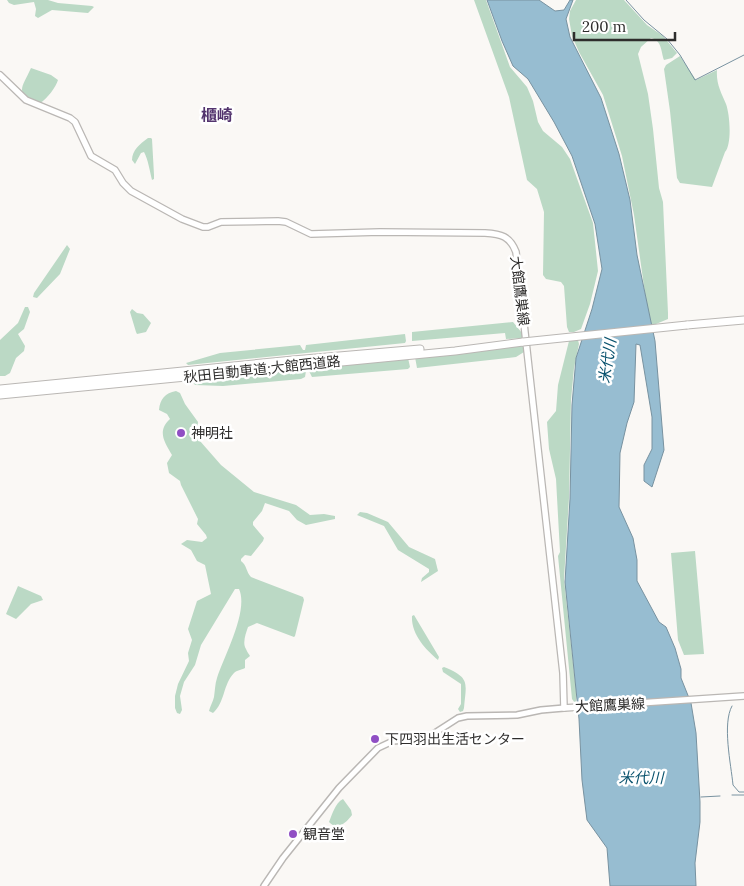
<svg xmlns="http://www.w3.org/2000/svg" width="744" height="886" font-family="Lora,'Noto Sans JP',serif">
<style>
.green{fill:#bbd9c5}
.water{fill:#97bdd1;stroke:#7892a0}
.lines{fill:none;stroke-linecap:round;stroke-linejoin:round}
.stream{stroke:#7892a0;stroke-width:1}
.tertiary-casing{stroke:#bab7b4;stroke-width:8}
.secondary-casing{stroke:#bab7b4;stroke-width:8}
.motorway-casing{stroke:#bab7b4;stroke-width:9}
.tertiary{stroke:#fff;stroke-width:5}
.secondary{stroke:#fff;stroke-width:5.5}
.motorway{stroke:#fff;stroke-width:7}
.motorway-bridge-casing{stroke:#bab7b4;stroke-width:9;stroke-linecap:butt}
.motorway-bridge{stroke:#fff;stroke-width:7}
.poi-dot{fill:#904fc4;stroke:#fff;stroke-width:2}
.labels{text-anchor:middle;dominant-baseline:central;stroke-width:5;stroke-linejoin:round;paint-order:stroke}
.street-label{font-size:14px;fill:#2e2d2c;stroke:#fff}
.poi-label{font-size:14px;fill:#2e2d2c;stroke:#fff;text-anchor:start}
.water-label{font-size:15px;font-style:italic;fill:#0a536e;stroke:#fff}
.quarter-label{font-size:16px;font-weight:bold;fill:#53346e;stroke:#fff}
</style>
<rect width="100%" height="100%" fill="#faf8f5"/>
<!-- green -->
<path class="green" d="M7 0H48L58 3 92 6 94 7 88 13 52 10 38 18 35 16 36 9 34 2 14 5 9 3Z
M474 0H486L510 67 527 87 533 101 538 122 543 131 562 147 570 159 593 223 598 271 590 304 581 329 574 332H569L567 327 564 286 561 282 546 279 543 275 544 212 537 189 527 180 509 97Z
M576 0H624L647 25 663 36 677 53 672 58 664 60C661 52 662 40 651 38L641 47 638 54 648 94 653 129 659 188 663 202 668 313V319L656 324H650L648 315 634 215 622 156 603 95 579 52 572 36 569 19 570 11Z
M680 56 696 80 717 70C716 84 721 92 726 104 730 115 732 144 725 152L712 187 680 183 677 178 670 111 664 69 666 65Z
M31 68 51 75 58 80C56 87 47 99 40 103 13 94 22 88 31 68Z
M148 138H151L152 139 154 175V179L152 180C150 172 148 159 144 152L141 153 135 164 132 160C132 150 140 144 148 138Z
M67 245 70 249 60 274 37 298 33 297 34 293Z
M25 307H28L30 312 24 329 18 334 25 346 24 351 16 358 10 373 5 376H0V340L18 323Z
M132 309 137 313 143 314 151 323 146 332 137 334 136 332 130 312Z
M513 322 522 333 523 338 506 339 505 333 412 341V332Z
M405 334 406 341 405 343 188 365 186 363 220 353 300 345 303 350H305L306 345Z
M575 340H578L579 344 574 368 571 400 569 498 564 579 576 691V702L575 703 572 699 558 556 560 552 556 479 549 449 547 422 556 411 558 385 569 341Z
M524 345V352L516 357 417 368 415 357Z
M408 358 410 367 408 369 312 377 309 371H306L305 377 301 379 223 386 195 385 192 381 194 379Z
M176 391 180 393 185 404 198 422 196 435 200 441 221 465 254 492 296 505 310 515 324 514 335 516V519L306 525 297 520 289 511 265 503 262 511 253 522V525L264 538 263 541 251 556 245 555 241 559V561C247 565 246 572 251 577L303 597 304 600 295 636 294 637 257 623 248 627C246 633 242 643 246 649 247 652 249 654 250 656L245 660V668C241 670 237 670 234 673 223 684 225 703 213 713L209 711C210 706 213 702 214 697 215 690 215 684 217 678 224 656 249 611 239 589H235L201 645 195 665 184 682 180 696 182 710 180 714 177 713 175 708V696L178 684 189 661 188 653 192 640 188 629 197 601 211 594 205 565 197 561 191 550 181 544 187 540 202 542 207 538 206 535 197 524 198 519 181 485 180 481 169 473 167 463 172 455C164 441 157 431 170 419L167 414 159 410C160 399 165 393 176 391Z
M360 512 367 513 388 522 409 547 435 559 438 571 421 582 422 578 429 572V569L398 550 384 526 357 515Z
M695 551 704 654 684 655 678 640 671 553Z
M18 586 41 596 43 600 31 604 16 619 6 614Z
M414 615 439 657 438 660C425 649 411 634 412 616Z
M444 667C471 678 466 683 464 708L463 711 460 712 458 709 461 704V684L443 672 442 668Z
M343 799 351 810 352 815C346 823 337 831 329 822 332 815 335 803 343 799Z"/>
<!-- water -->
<path class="water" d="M487 0H539L555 11 564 10 570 0H573L566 19 570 37 601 98 619 154 630 200 637 255 655 341 664 450 652 487 644 481V465L652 449V417L640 345 636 344 634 402 627 423 620 453 619 507 633 538 637 560V581L659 622 666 627 675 648 681 669V678L691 703 696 733 700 802V822L695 863 696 886H610L607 848 587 820 582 780 579 719 565 582 570 499 572 405 576 358 592 309 602 269 595 224 572 156 554 122 528 79 513 66 502 41Z"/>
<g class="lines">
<!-- stream -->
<path class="stream" d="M626 0 644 20 667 39 680 55 695 80 744 55
M732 706C722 724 731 764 733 785L739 792H744
M732 795H744
M701 797 720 796"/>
<defs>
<path id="tertiary" d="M264 886 283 858 339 788 378 748 393 741 421 739 430 736 458 718 467 716 517 715 541 710 564 708"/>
<path id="secondary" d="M0 75 26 100 70 118 75 122 91 156 115 170 123 183 131 191 182 219 203 227H208L221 222 278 221 286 222 311 234 380 232 485 233C501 234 510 236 516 252L563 673 564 708 744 696"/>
<path id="motorway" d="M687 325 744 320
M0 389 293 360 420 349
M0 395 455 351 523 342"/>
</defs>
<!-- tertiary casing -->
<use href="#tertiary" class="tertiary-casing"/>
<!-- secondary casing -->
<use href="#secondary" class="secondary-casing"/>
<!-- motorway casing -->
<use href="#motorway" class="motorway-casing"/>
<!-- tertiary -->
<use href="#tertiary" class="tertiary"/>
<!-- secondary -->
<use href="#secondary" class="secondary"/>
<!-- motorway -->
<use href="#motorway" class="motorway"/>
<defs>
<path id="motorway-bridge" d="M523 342 687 325"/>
</defs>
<!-- motorway-bridge casing -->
<use href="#motorway-bridge" class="motorway-bridge-casing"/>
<!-- motorway-bridge -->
<use href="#motorway-bridge" class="motorway-bridge"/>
</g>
<!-- markers -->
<g class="poi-dot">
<circle cx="181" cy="433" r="5"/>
<circle cx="375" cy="739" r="5"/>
<circle cx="293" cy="834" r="5"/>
</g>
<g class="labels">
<!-- street labels -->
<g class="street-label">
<text transform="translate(520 291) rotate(83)">大館鷹巣線</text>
<text transform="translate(262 369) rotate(-6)">秋田自動車道;大館西道路</text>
<text transform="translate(610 705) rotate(-3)">大館鷹巣線</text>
</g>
<!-- poi labels -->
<g class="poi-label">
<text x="191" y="433">神明社</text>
<text x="385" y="739">下四羽出生活センター</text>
<text x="303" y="834">観音堂</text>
</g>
<!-- water labels -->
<g class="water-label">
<text transform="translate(607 361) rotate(-81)">米代川</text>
<text x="641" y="777">米代川</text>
</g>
<!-- quarter labels -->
<g class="quarter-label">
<text x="217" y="115">櫃崎</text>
</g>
</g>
<!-- scale -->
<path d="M574 32v8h101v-8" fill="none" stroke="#2e2d2c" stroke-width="2.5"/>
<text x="582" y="32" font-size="15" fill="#2e2d2c" stroke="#ffffff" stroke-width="4" paint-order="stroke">200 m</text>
</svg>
